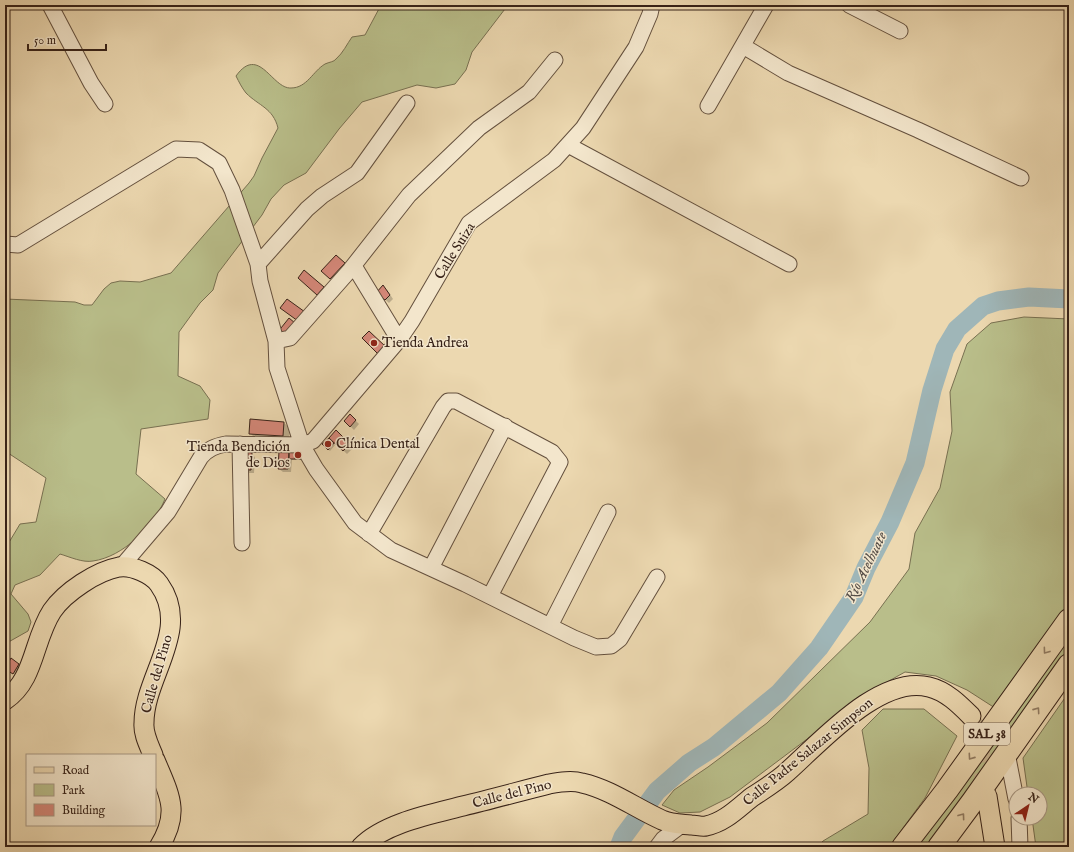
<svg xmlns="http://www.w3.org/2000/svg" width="1074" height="852" font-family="'IM FELL English',serif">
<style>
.green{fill:#b9be8a;stroke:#787051}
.shadow{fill:#0003}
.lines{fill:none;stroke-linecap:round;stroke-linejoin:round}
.river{stroke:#9fb6b8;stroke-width:19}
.building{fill:#d6887a;stroke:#372218}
.major-tunnel{stroke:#c8b492;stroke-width:19;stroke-dasharray:19 10;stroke-linecap:butt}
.minor-casing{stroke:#64503e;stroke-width:17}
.major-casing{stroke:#372218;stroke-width:21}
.highway-casing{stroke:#372218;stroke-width:24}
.minor{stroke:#f3e6cc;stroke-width:15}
.major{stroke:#ecd8b0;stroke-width:19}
.highway{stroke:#ecd8b0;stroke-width:22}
.oneway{stroke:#927d64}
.poi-dot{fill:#8f2418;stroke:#f3e6cc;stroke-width:1.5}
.labels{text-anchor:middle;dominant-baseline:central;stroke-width:3;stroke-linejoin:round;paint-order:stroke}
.shield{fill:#f3e6cc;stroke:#6f5d4e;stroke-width:1}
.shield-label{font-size:13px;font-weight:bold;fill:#372218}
.street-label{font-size:14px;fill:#372218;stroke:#f3e6cc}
.poi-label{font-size:14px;fill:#372218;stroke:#f3e6cc;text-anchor:start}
.water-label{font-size:15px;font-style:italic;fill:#564e48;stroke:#f3e6cc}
</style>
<rect width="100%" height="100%" fill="#ecd8b0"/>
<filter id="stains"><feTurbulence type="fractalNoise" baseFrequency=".005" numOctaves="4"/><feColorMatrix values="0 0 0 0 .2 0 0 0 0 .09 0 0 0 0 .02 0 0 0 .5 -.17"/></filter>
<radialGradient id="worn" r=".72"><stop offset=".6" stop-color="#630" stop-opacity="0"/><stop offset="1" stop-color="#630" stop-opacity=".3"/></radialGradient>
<!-- green -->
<path class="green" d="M381 5H508L472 52 466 70 455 84 436 88 417 85 362 102 339 129 306 173 284 185 271 199 262 215 218 273 213 290 200 303 179 332 178 376 200 386 210 400 208 419 141 429 136 474 165 499C154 526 123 557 93 561 83 563 70 557 60 554L40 575 15 585 11 594 28 614 31 622 28 631 5 644V549L20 524 36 522 46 478 5 451V299L75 302 84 305H92L104 289 111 283 120 281 140 282 171 273 249 183 254 176 262 158 278 128C273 108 259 106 246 93 242 88 239 82 236 76 259 44 272 89 291 88 307 88 313 71 325 64 329 62 334 62 336 59 343 53 347 44 352 37L365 35Z
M1024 317 1069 319V603L995 708 967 690 936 676 905 672 871 691 730 797 700 812 680 813 662 805 674 790 708 767 767 723 870 622 909 569 915 533 940 488 952 431 950 392 967 344 991 323Z
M1069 631V656L932 847H911Z
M1069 692V847H1036L1032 818H1040V794H1028L1023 758Z
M883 709H924L957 736 925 798 889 847H817L823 841 868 814 869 768 862 730Z"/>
<!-- shadow -->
<path class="shadow" d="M336 256 348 267 335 282 323 271Z
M387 290 393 299 389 303 381 296Z
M251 420 284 423 290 428 289 441 256 439 250 433Z
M355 420 359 424 354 430 345 421Z
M336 431 353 448 347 454 330 438Z
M329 439 335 445 330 451 323 444Z
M280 452 301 453 302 460H292L291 472H283L279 469Z
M251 454 255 457 254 473H247Z
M11 660 20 666 15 674 7 670Z
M5 710 10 719 6 721 5 720Z"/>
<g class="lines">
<!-- river -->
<path class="river" d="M619 847 623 837 657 791 689 763 714 747 779 693 819 648 854 597 866 568 890 522 915 463 932 390 945 349 957 329 983 306 998 301 1029 297 1069 299"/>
</g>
<!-- building -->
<path class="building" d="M336 255 345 263 330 279 321 271Z
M304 270 324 287 317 295 298 278Z
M383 285 390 295 385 300 376 293Z
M287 299 305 312 298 321 280 308Z
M289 318 295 323 283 338 277 333Z
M369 331 386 347 379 355 362 338Z
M350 414 356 420 350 427 344 421Z
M250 419 284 422 283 436 249 434Z
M336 430 350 444 343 451 329 438Z
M329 438 334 443 328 450 322 444Z
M279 451 289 452 288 469H278Z
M244 452 252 453 251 470H243Z
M289 452H295V459H289Z
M295 452H301V459H295Z
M11 658 19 664 13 674 5 669Z"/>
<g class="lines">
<!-- major-tunnel -->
<path class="major-tunnel" d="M971 716 982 760 986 793"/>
<defs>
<path id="minor" d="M50 5 91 83 105 104
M849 5 900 31
M743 46 788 73 918 130 1021 178
M708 106 766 5
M568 145 789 264
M5 244 18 245 176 149 199 150 219 163 232 190 258 264 260 281 276 341 277 368 302 445 316 469 355 523 391 550 465 584 574 638 596 647 611 646 620 639 657 577
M258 264 307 209 322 196 357 173 407 103
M354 266 399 340
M276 341 290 338 350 270 409 195 479 128 529 92 555 60
M240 444 242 543
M369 534 443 407 448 401H456L552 452 560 462 490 596
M121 567 168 512 201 457C208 449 215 446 226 444L302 445 313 441 399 340 412 321 469 223 554 160 583 128 636 47 650 14 652 5
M431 568 505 426
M550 626 608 512
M1007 753 1016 799
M1019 818 1020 847
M657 847 663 839 683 824"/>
<path id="major" d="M5 700C35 680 33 640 52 611 65 592 97 571 119 567 132 565 152 574 159 584 192 630 144 676 144 723 143 734 149 745 153 755
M155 760C169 794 181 812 159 847
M987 796 995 847
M361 847C384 823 432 814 463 806 492 799 521 791 549 784 560 782 572 780 582 783 612 790 635 808 662 820 670 824 682 824 691 825 696 825 702 827 706 826 725 822 738 808 752 797 764 789 776 782 787 772 820 743 880 674 929 687 946 691 959 704 971 716"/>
<path id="highway" d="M903 847 947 790 1069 620
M939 847 973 801 1069 665"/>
</defs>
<!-- minor casing -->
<use href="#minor" class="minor-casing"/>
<!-- major casing -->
<use href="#major" class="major-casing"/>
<!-- highway casing -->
<use href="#highway" class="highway-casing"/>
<!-- minor -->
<use href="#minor" class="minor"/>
<!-- major -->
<use href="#major" class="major"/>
<!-- highway -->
<use href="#highway" class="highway"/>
</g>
<!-- one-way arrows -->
<defs><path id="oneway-chevron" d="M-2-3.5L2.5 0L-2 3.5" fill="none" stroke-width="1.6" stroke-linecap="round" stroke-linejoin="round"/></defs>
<g class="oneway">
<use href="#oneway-chevron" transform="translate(1046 651) rotate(126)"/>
<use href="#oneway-chevron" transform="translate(1037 710) rotate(-55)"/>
<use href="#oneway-chevron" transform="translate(971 757) rotate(125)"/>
<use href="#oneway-chevron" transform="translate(962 816) rotate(-54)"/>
</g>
<!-- markers -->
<g class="poi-dot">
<circle cx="374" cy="343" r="4"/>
<circle cx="328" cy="444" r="4"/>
<circle cx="298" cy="455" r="4"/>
</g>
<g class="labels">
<!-- shield labels -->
<rect class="shield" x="964" y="723" width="46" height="22" rx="3"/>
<g class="shield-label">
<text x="987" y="734">SAL 38</text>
</g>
<!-- street labels -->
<g class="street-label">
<text transform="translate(455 251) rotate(-58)">Calle Suiza</text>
<text transform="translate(157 674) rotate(-74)">Calle del Pino</text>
<text transform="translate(808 752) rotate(-39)">Calle Padre Salazar Simpson</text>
<text transform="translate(512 794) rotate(-14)">Calle del Pino</text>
</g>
<!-- poi labels -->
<g class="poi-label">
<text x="382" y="343">Tienda Andrea</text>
<text x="336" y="444">Clínica Dental</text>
<text x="290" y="447" text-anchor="end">Tienda Bendición<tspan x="290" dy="16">de Dios</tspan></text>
</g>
<!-- water labels -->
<g class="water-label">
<text transform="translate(866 567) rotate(-64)">Río Acelhuate</text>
</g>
</g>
<!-- margin -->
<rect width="1074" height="852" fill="none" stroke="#ecd8b0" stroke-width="20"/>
<rect x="6" y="6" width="1062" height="840" fill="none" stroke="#372218" stroke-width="2"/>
<rect x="10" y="10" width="1054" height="832" fill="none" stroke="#372218"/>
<!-- legend -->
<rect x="26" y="754" width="130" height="72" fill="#f3e6cc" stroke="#a89884"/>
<rect x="34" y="767" width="20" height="6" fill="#ecd8b0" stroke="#a89884"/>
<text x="62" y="774" font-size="12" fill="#372218">Road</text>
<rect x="34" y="784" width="20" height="12" fill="#b9be8a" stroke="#a89884"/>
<text x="62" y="794" font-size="12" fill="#372218">Park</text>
<rect x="34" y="804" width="20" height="12" fill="#d6887a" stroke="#a89884"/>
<text x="62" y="814" font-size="12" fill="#372218">Building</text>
<!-- north arrow -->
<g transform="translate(1028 806) rotate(35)"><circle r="19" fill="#f3e6cc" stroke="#a89884"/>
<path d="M0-3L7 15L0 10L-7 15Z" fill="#8f2418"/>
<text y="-6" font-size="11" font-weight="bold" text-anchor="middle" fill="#372218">N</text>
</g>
<!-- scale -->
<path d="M28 44v6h78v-6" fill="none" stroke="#372218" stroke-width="2"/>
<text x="34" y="44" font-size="12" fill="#372218" stroke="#f3e6cc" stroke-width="3" paint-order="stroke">50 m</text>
<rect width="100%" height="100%" filter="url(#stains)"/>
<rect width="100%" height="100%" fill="url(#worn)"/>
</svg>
